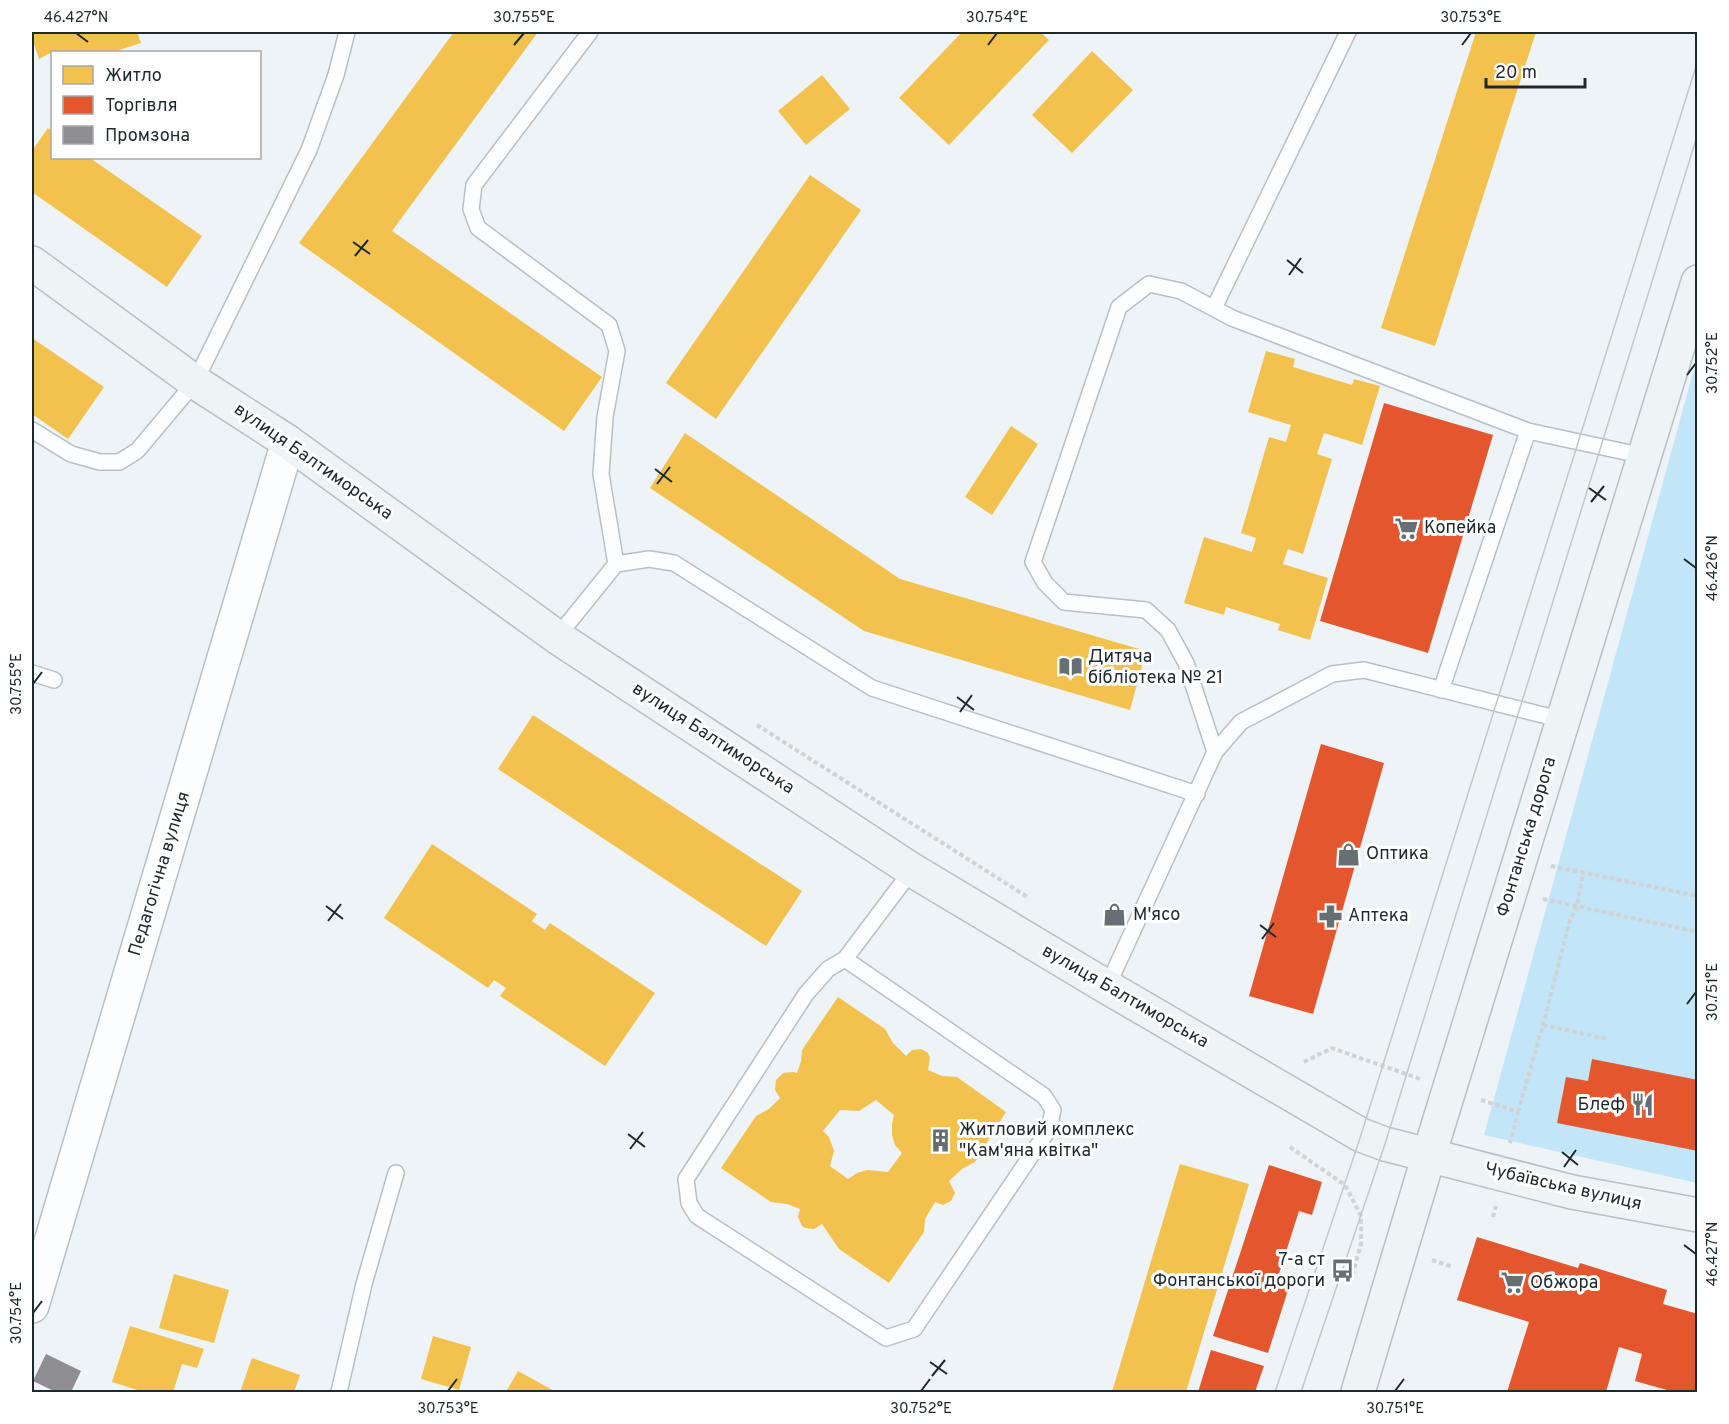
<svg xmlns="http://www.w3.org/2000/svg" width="1729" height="1424" font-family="Overpass,sans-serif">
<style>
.green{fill:#c3e5f8}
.homes{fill:#f2c14e;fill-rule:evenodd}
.shops{fill:#e4572e}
.industry{fill:#8d8d92}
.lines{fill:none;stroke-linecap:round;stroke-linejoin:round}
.service-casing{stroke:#b8c0c4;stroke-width:18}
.tertiary-casing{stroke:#b8c0c4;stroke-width:36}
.secondary-casing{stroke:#b8c0c4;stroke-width:36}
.path{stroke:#d0d2d4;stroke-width:4;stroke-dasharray:4.5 3;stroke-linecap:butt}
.service{stroke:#fcfdfe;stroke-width:15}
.tertiary{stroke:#fcfdfe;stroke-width:33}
.secondary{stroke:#eef3f5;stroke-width:33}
.tram{stroke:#c4c7c8;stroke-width:1.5}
.ticks{fill:none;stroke:#1e292e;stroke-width:2}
.labels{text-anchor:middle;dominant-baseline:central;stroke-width:6;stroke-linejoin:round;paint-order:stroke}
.street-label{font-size:18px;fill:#1e292e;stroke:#fff}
.poi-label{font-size:18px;fill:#1e292e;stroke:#fff;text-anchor:start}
.neatline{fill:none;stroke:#1e292e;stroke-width:2}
.ticks-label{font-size:15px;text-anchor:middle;fill:#1e292e}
</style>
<rect width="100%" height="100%" fill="#edf3f7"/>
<!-- green -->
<path class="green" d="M1697 358V1183L1484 1135Z"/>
<!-- homes -->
<path class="homes" d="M32 32H137L141 43 113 52H52L39 59 32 38Z
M454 32H538L392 231 602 377 564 431 299 243Z
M962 32H1040L1049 40 949 145 899 98Z
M1476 32H1536L1435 346 1381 328Z
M1092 51 1133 90 1072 153 1032 115Z
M822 75 850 109 806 145 778 111Z
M48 128 52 131V158H90L202 236 167 287 32 192V151Z
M810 175 861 210 716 419 666 383Z
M32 338 104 387 68 439 32 414Z
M1266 351 1295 359 1293 367 1352 385 1354 379 1380 386 1362 445 1324 433 1317 454 1332 459 1303 554 1288 549 1283 564 1328 578 1310 640 1278 630 1280 624 1226 607 1224 615 1184 603 1204 537 1252 552 1256 538 1241 533 1269 437 1286 442 1291 425 1248 412Z
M1011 426 1038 444 992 515 965 497Z
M685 433 900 579 1146 651 1130 710 864 631 650 488Z
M533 715 802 891 766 946 498 769Z
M432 844 537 914 532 921 539 926 545 930 550 923 655 993 605 1066 500 996 506 988 494 980 488 988 384 918Z
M838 997 885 1029 893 1043 906 1056 912 1050 921 1049 928 1053 930 1058 928 1070 942 1076 957 1077 1006 1112 975 1162 962 1169 949 1181 955 1193 951 1201 943 1205 935 1202 925 1219 924 1232 889 1283 839 1249 822 1224 814 1229 805 1228 802 1226 798 1217 800 1209 787 1204 771 1202 721 1168 756 1116 769 1109 780 1098 775 1090 776 1080 783 1073 793 1072 797 1073 801 1061 802 1050ZM876 1100 894 1115 892 1124V1135L895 1145 902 1153 888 1172 867 1170 857 1173 848 1179 830 1166 834 1151 829 1137 823 1131 840 1110 859 1111Z
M1180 1164 1249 1184 1192 1372 1186 1392H1112Z
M174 1274 229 1290 214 1343 159 1328Z
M130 1326 204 1349 197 1368 182 1364 173 1392H144L112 1382Z
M433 1336 471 1347 459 1390 421 1379Z
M252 1358 300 1375 294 1392H240Z
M518 1371 556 1392H506Z"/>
<!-- shops -->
<path class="shops" d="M1384 403 1493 435 1428 653 1320 621Z
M1321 744 1384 763 1313 1014 1249 996Z
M1592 1059 1698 1080V1151L1557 1123 1566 1077 1588 1081Z
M1269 1165 1322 1182 1312 1215 1299 1211 1277 1280 1290 1284 1268 1353 1213 1336Z
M1477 1237 1578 1268 1580 1263 1667 1290 1663 1304 1698 1314V1392H1674L1635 1381 1642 1354 1619 1347 1606 1392H1507L1529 1322 1457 1300Z
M1211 1350 1264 1366 1255 1392H1198Z"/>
<!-- industry -->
<path class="industry" d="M46 1354 81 1371 71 1392H56L33 1381Z"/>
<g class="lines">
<defs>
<path id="service" d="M590 32 474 185 471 209 478 228 609 325 617 351 605 417 601 474 616 564
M1214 308 1348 32
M32 430 71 454 100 462H119L137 451 195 382 309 150 336 75 347 32
M557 637 616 564 649 559 674 563 872 688 1197 794
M32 673 54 680
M1441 690 1528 431
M1215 752 1186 663 1168 630 1146 610 1064 602 1045 583 1033 562 1119 307 1149 284 1181 291 1232 318 1528 431 1644 456
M845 959 1044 1096 1053 1110 1049 1129 914 1329 886 1338 697 1216 689 1203 686 1179 806 994 828 969 845 959 912 870
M1107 987 1215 752 1241 722 1332 674 1364 670 1563 720
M339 1392 364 1284 396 1173"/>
<path id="tertiary" d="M32 1306 288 442"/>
<path id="secondary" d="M32 263 195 382 288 442 557 637 912 870 1107 987 1361 1135 1385 1144 1572 1192 1698 1215
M1358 1392 1429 1155 1698 282"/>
</defs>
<!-- service casing -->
<use href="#service" class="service-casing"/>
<!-- tertiary casing -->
<use href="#tertiary" class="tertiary-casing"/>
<!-- secondary casing -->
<use href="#secondary" class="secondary-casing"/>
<!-- path -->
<path class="path" d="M757 725 1029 898
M1551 866 1698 896
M1543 899 1698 932
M1543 1025 1607 1039
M1304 1062 1332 1048 1420 1079
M1481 1100 1518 1112 1510 1143
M1518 1112 1543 1025 1570 920 1577 906 1583 873
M1290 1147 1345 1185 1361 1216V1244L1353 1273
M1493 1217 1496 1206
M1432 1260 1453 1267"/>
<!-- service -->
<use href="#service" class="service"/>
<!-- tertiary -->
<use href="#tertiary" class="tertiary"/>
<!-- secondary -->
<use href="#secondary" class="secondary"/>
<!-- tram -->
<path class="tram" d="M1275 1392 1361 1135 1698 60
M1301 1392 1385 1144 1698 133"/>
</g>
<!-- ticks -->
<path class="ticks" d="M76 33 88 42M514 45 524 33M988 45 997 33M1462 45 1471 33M353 242 370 254M355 256 368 240M1287 260 1303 273M1289 275 1301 258M1687 375 1696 363M655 469 672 482M657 484 670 467M1589 488 1606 500M1591 502 1604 486M1684 559 1696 568M33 684 42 672M957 697 974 710M960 712 972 695M326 906 343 919M328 921 341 904M1260 925 1276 937M1262 939 1274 923M1687 1004 1696 992M628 1134 645 1147M630 1149 643 1132M1562 1152 1578 1165M1564 1167 1576 1150M1684 1245 1696 1254M33 1313 42 1301M930 1362 947 1374M932 1376 945 1360M448 1391 457 1379M921 1391 930 1379M1395 1391 1404 1379"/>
<!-- icons -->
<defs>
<symbol id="supermarket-bare" viewBox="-9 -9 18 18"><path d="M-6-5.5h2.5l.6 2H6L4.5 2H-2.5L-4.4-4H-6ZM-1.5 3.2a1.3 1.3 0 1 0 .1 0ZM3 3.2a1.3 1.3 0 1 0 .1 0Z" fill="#667074" stroke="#fff" stroke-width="2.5" paint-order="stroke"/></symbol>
<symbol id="library-bare" viewBox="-9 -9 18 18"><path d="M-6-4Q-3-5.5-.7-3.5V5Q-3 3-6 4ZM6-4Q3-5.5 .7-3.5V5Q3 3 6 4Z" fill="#667074" stroke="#fff" stroke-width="2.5" paint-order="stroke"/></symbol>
<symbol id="shop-bare" viewBox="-9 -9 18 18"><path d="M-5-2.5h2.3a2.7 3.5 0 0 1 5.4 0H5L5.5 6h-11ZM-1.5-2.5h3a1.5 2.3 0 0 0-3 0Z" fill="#667074" stroke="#fff" stroke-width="2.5" paint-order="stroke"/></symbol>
<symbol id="pharmacy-bare" viewBox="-9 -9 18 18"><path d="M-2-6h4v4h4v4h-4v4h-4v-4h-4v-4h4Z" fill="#667074" stroke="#fff" stroke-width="2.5" paint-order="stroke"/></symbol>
<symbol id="restaurant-bare" viewBox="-9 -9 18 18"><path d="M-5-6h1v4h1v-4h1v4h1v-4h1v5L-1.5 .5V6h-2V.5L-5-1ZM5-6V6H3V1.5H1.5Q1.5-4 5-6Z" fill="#667074" stroke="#fff" stroke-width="2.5" paint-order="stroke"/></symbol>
<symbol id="building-bare" viewBox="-9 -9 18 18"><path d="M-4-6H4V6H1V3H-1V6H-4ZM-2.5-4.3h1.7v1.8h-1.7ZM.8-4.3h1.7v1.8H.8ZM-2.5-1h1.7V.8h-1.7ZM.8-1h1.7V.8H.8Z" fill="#667074" stroke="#fff" stroke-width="2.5" paint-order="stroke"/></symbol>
<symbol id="bus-bare" viewBox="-9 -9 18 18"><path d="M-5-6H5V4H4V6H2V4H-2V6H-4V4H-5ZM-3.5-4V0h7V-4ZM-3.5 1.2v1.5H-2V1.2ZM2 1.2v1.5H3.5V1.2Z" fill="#667074" stroke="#fff" stroke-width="2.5" paint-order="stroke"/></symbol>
</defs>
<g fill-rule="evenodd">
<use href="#supermarket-bare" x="1390" y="512" width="33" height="33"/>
<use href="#library-bare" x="1054" y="650" width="33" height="33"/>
<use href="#shop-bare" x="1332" y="838" width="33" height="33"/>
<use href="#shop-bare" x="1098" y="898" width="33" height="33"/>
<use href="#pharmacy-bare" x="1314" y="900" width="33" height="33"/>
<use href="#restaurant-bare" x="1626" y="1088" width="33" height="33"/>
<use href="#building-bare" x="924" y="1124" width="33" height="33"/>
<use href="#bus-bare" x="1326" y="1254" width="33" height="33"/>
<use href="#supermarket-bare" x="1496" y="1266" width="33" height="33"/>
</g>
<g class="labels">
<!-- street labels -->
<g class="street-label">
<text transform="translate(313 462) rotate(35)">вулиця Балтиморська</text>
<text transform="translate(713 739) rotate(33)">вулиця Балтиморська</text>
<text transform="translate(1527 837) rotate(-73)">Фонтанська дорога</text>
<text transform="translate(160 874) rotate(-73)">Педагогічна вулиця</text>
<text transform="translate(1125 997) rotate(30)">вулиця Балтиморська</text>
<text transform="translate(1563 1187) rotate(13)">Чубаївська вулиця</text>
</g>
<!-- poi labels -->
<g class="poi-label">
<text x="1424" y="528">Копейка</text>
<text x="1088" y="657">Дитяча<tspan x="1088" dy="21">бібліотека № 21</tspan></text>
<text x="1366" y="854">Оптика</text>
<text x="1133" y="915">М'ясо</text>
<text x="1348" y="916">Аптека</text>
<text x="1625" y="1105" text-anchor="end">Блеф</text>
<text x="959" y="1130">Житловий комплекс<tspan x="959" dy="21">"Кам'яна квітка"</tspan></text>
<text x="1325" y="1260" text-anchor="end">7-а ст<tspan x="1325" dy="21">Фонтанської дороги</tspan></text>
<text x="1530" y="1283">Обжора</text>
</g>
</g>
<!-- border -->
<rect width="1729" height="1424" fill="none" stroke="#ffffff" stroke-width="66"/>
<!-- legend -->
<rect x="51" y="51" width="210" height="108" fill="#ffffff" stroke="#a5a9ab" stroke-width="1.5"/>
<rect x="63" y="66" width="30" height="18" fill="#f2c14e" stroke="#a5a9ab" stroke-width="1.5"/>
<text x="105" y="81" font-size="18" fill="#1e292e">Житло</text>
<rect x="63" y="96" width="30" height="18" fill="#e4572e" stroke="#a5a9ab" stroke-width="1.5"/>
<text x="105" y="111" font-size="18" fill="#1e292e">Торгівля</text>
<rect x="63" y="126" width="30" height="18" fill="#8d8d92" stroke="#a5a9ab" stroke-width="1.5"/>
<text x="105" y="141" font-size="18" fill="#1e292e">Промзона</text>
<!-- scale -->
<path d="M1486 78v9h99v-9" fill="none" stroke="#1e292e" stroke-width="3"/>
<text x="1495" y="78" font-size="18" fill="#1e292e" stroke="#ffffff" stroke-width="4.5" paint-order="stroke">20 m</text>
<rect x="33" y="33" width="1663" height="1358" class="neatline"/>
<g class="ticks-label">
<text x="76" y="22">46.427°N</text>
<text x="524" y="22">30.755°E</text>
<text x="997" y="22">30.754°E</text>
<text x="1471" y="22">30.753°E</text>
<text transform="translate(1712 363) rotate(-90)" y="5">30.752°E</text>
<text transform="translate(1712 568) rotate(-90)" y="5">46.426°N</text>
<text transform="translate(16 684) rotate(-90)" y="5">30.755°E</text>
<text transform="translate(1712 992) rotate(-90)" y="5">30.751°E</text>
<text transform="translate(1712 1254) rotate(-90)" y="5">46.427°N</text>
<text transform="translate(16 1313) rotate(-90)" y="5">30.754°E</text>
<text x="448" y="1413">30.753°E</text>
<text x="921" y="1413">30.752°E</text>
<text x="1395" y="1413">30.751°E</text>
</g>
</svg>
